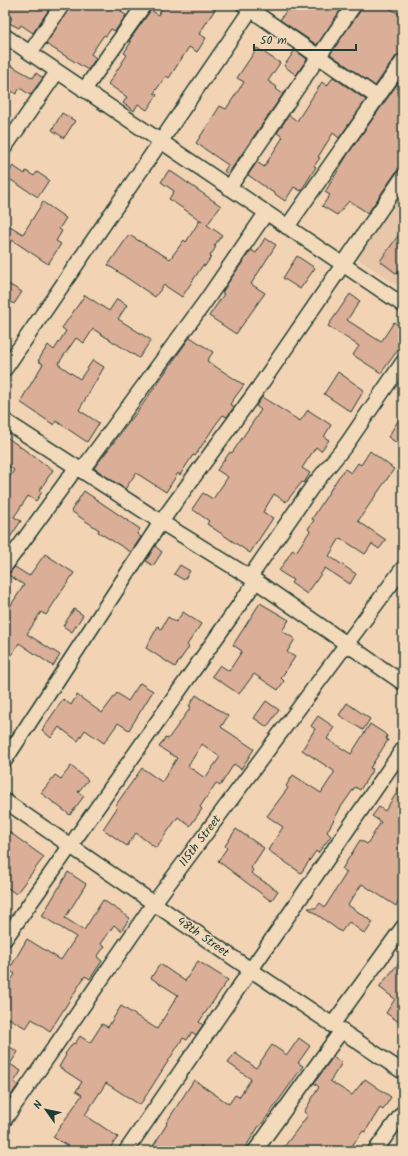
<svg xmlns="http://www.w3.org/2000/svg" width="408" height="1156" font-family="Kalam,sans-serif">
<style>
.built{fill:#e7c6aa}
.building{fill:#dbae98;stroke:#1f3d34;fill-rule:evenodd}
.lines{fill:none;stroke-linecap:round;stroke-linejoin:round}
.minor-casing{stroke:#1f3d34;stroke-width:17}
.minor{stroke:#f2daba;stroke-width:14}
.labels{text-anchor:middle;dominant-baseline:central;stroke-width:3;stroke-linejoin:round;paint-order:stroke}
.street-label{font-size:12px;fill:#1f3d34;stroke:#f2daba}
</style>
<rect width="100%" height="100%" fill="#f2d4b5"/>
<filter id="ink" filterUnits="userSpaceOnUse"><feTurbulence type="fractalNoise" baseFrequency=".025" numOctaves="2"/><feDisplacementMap in="SourceGraphic" scale="8" xChannelSelector="R" yChannelSelector="G"/><feConvolveMatrix kernelMatrix="1 2 1 2 8 2 1 2 1" color-interpolation-filters="sRGB"/></filter>
<g filter="url(#ink)">
<!-- built -->
<path class="built" d="M403 189V289L355 257Z"/>
<!-- building -->
<path class="building" d="M5 5H52L33 33 21 25 19 28 9 23 12 18 5 14Z
M70 5H125L121 12 126 15 115 31 111 29 106 36 104 35 91 54 96 58 88 70 46 44Z
M164 5H218L199 34 206 38 197 52 189 47 169 78 166 76 154 93 157 95 147 110 138 104 134 111 123 103 127 97 108 84 127 55 124 53 131 42 129 41 151 10 158 15Z
M290 5H312L319 9 322 5H344L317 45 280 20Z
M362 5H384L403 16V53L396 56 375 86 330 54 361 10Z
M257 48 280 63 268 81 277 87 276 89 283 94 228 174 224 171 228 165 196 143 220 106 226 109 244 82 237 78Z
M295 50 307 59 296 75 284 66Z
M5 62 33 78 36 73 43 78 30 95 20 88 16 94 5 87Z
M403 76V168L396 172 368 213 349 201 337 215 322 206 330 195 325 192 348 154Z
M333 77 366 100 339 138 333 133 318 157 320 158 314 166 316 167 301 191 294 187 285 201 248 175 257 162 264 167 283 137 277 133 289 115 297 121 322 82 327 86Z
M62 113 75 121 64 138 52 130Z
M13 166 25 174 26 171 34 176 37 172 49 180 38 197 6 177Z
M169 170 221 206 207 225 222 235 214 246 216 247 210 256 211 257 205 266 203 265 182 297 164 285 155 297 108 265 129 235 170 259 184 240 186 242 200 220 203 222 169 199 174 191 161 182Z
M43 202 66 218 59 229 62 231 56 241 61 244 48 264 12 240 5 251V223L23 234Z
M403 229V265L397 274 380 261Z
M265 238 276 245 251 284 265 293 236 334 209 316 224 294 222 293 228 283 251 250 256 253Z
M297 256 315 268 300 289 283 278Z
M5 282 22 292 14 304 5 298Z
M350 294 360 301 347 320 367 333 381 342 394 322 403 328V343L381 373 353 355 359 346 328 326Z
M85 295 109 311 117 299 127 305 118 319 151 340 139 358 93 329 84 343 76 338 58 364 80 379 93 360 104 367 79 410 99 423 87 442 56 421 54 425 20 402 43 364 38 361 48 345 54 350 66 331 62 328Z
M190 337 213 352 207 361 244 385 230 404 234 407 227 417 223 415 216 424 195 456 193 455 180 475 178 473 166 492 136 473 125 489 94 468 140 408Z
M338 372 364 390 351 412 324 394Z
M262 397 300 421 308 410 331 425 324 437 329 440 321 451 316 447 302 468 310 473 304 483 302 482 286 502 274 494 263 512 273 518 250 553 207 524 209 521 192 509 203 493 213 499 228 477 217 470 230 452 232 453 261 410 256 406Z
M403 413V447L388 437Z
M5 436 53 470 39 491 42 492 36 501 28 496 14 517 21 521 5 545V485L14 470 5 464Z
M370 451 394 469 358 521 386 540 379 549 372 544 365 554 340 538 329 556 356 574 350 584 325 568 307 594 291 583 293 580 279 571 293 549 296 552 310 531 308 529 314 520 312 519 338 478 345 469 351 473 358 463 361 465Z
M84 491 140 529 137 534 141 537 131 552 98 532 99 530 71 511Z
M155 546 162 552 153 566 146 561Z
M45 554 74 573 46 615 41 612 27 634 60 655 53 666 19 643 5 666V601L11 605 24 585 7 574 15 567 29 576Z
M180 565 190 571 184 580 174 574Z
M260 603 289 620 282 631 295 639 287 652 295 657 281 678 284 681 278 690 254 674 239 694 212 676 220 665 229 671 242 651 233 645Z
M74 609 83 615 72 632 63 626Z
M183 612 201 624 187 645 189 647 175 667 146 648 158 626 161 629 168 617 176 622Z
M140 683 153 691 129 730 118 723 104 743 85 730 78 741 59 727 51 738 42 730 63 699 71 705 77 695 102 713 117 693 128 701Z
M196 695 228 716 221 727 254 749 241 769 234 764 220 786 216 783 200 807 202 809 190 826 178 817 156 848 136 833 127 846 103 829 117 808 115 806 142 768 162 782 177 758 159 747 165 738 168 739 191 707 189 706ZM202 744 220 757 205 778 188 766Z
M266 701 279 710 267 727 254 718Z
M347 703 370 719 363 730 339 715Z
M318 716 334 727 327 739 351 754 370 724 384 733 387 736 386 739 388 740 370 768 373 769 360 790 355 787 341 807 327 832 331 836 318 853 316 851 301 873 268 850 283 827 267 816 288 788 286 786 293 775 321 793 334 773V771L302 750 315 729 311 726Z
M71 766 88 780 78 792 84 796 70 815 41 793 55 775 61 779Z
M403 783V894L396 906 362 884 348 905 373 922 365 934 349 922 341 932 308 908H316L320 903 325 907 347 872 342 869 360 840 367 844 381 822 372 816 379 807 385 811Z
M5 829 44 857 16 894 5 886Z
M236 829 264 848 251 868 253 870 251 873 278 891 271 901 218 861 227 848 225 846Z
M68 872 86 884 65 918 84 930 103 900 130 918 121 931 114 925 101 944 105 946 97 957 102 961 90 979 85 976 50 1031 32 1019 26 1028 5 1016V990L15 974 9 970 27 939 61 960 76 937 42 916Z
M403 958V1025L386 1013 395 999 379 987Z
M198 961 228 980 199 1022 203 1025 196 1035 192 1032 187 1040 183 1038 140 1105 106 1083 85 1115 118 1137 108 1151H76L53 1137 82 1095 76 1091 82 1082 59 1067 66 1055 65 1054 73 1043 75 1044 80 1036 90 1043 102 1024 108 1027 121 1006 157 1029 178 995 151 978 160 964 185 981Z
M299 1038 310 1046 298 1063 303 1066 267 1117 260 1126H259L243 1151H208L201 1146 198 1151H150L167 1124 166 1123 194 1080 229 1104 235 1095 239 1097 251 1079 228 1063 235 1053 256 1068 272 1045 287 1055Z
M5 1044 18 1052 10 1064 21 1071 14 1082 18 1085 5 1104Z
M333 1057 342 1063 330 1081 352 1095 365 1079 391 1097 383 1110 380 1108 365 1132 363 1131 348 1151H281L308 1115 304 1112 319 1087 314 1083Z"/>
<g class="lines">
<defs>
<path id="minor" d="M244 5 377 97
M5 36 403 305
M30 53 62 5
M84 90 144 5
M5 147 57 72
M229 188 354 5
M287 227 403 61
M5 369 254 5
M5 421 161 522 256 581 403 683
M82 470 205 302 266 213
M5 566 76 468
M250 577 312 487 346 445 403 362
M5 760 161 522 259 387 403 177
M5 801 251 970 403 1072
M5 939 256 581
M332 1025 403 927
M5 1119 154 903 403 568
M126 1151 403 749
M255 1151 342 1030
M375 1151 403 1112"/>
</defs>
<!-- minor casing -->
<use href="#minor" class="minor-casing"/>
<!-- minor -->
<use href="#minor" class="minor"/>
</g>
</g>
<g class="labels">
<!-- street labels -->
<g class="street-label">
<text transform="translate(200 841) rotate(-53)">115th Street</text>
<text transform="translate(203 937) rotate(35)">48th Street</text>
</g>
</g>
<!-- margin -->
<rect width="408" height="1156" fill="none" stroke="#f2daba" stroke-width="20"/>
<rect x="10" y="10" width="388" height="1136" fill="none" stroke="#1f3d34" stroke-width="1.5" filter="url(#ink)"/>
<!-- north arrow -->
<g transform="translate(46 1110) rotate(303)" stroke="#f2daba" stroke-width="3" paint-order="stroke">
<path d="M0-3L7 15L0 10L-7 15Z" fill="#1f3d34"/>
<text y="-6" font-size="11" font-weight="bold" text-anchor="middle" fill="#1f3d34">N</text>
</g>
<!-- scale -->
<path d="M254 44v6h102v-6" fill="none" stroke="#1f3d34" stroke-width="2"/>
<text x="260" y="44" font-size="12" fill="#1f3d34" stroke="#f2daba" stroke-width="3" paint-order="stroke">50 m</text>
</svg>
